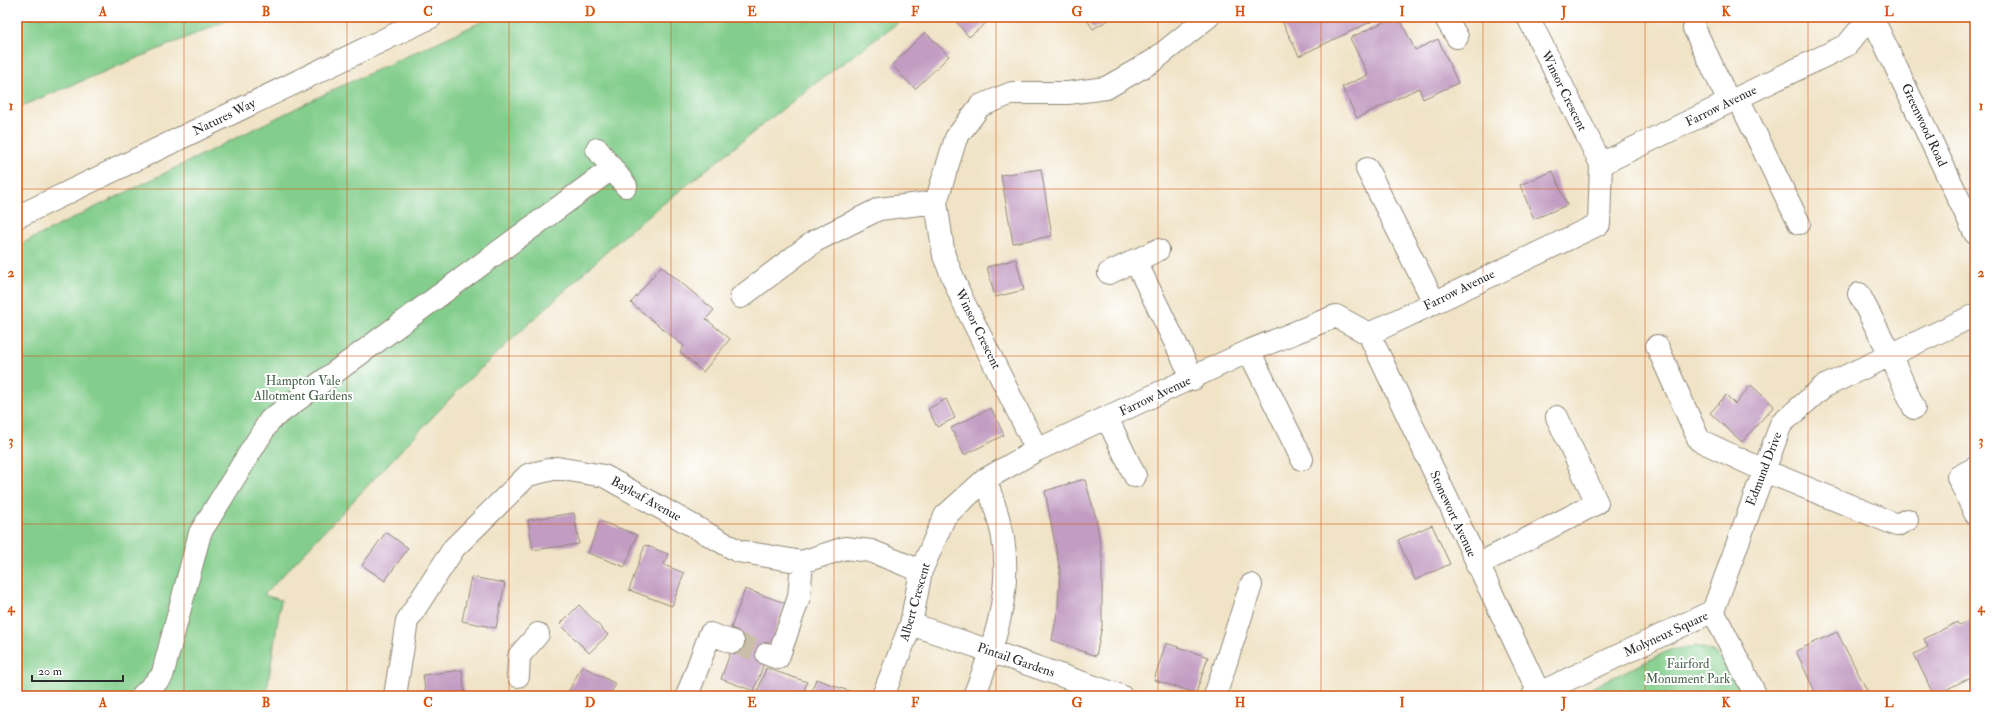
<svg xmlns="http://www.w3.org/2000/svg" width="1992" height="713" font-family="'IM FELL Double Pica',serif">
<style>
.green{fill:#83ce8c;stroke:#577c5c}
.building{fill:#c29cc2}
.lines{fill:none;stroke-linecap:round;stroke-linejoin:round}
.minor-tunnel{stroke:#c9bea7;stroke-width:22;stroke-dasharray:22 11;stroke-linecap:butt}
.minor-casing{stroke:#8e8778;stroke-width:24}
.minor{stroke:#fff;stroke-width:22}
.grid{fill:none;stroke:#d5540f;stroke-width:1;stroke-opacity:0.55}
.labels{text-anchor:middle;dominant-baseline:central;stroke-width:4;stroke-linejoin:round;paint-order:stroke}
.street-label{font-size:13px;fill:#2b2b2b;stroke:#fff}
.park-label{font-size:13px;fill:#4a644d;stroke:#fff}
.neatline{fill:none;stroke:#d5540f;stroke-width:1.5}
.grid-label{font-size:13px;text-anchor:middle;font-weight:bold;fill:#d5540f}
</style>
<rect width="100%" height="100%" fill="#fff"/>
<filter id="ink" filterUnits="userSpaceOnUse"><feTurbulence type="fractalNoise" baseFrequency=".025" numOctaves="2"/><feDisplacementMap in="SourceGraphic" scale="8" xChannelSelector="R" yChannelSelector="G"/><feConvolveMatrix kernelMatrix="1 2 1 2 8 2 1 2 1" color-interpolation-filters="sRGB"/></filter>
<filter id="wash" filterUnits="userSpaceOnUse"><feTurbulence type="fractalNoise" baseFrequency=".012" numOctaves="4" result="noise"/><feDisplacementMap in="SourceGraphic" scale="16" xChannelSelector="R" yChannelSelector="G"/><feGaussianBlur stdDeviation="0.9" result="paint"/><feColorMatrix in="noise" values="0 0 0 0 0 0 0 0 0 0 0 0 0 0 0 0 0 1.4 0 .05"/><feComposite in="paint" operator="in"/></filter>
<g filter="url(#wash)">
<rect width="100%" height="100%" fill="#f0e3c6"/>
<!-- green -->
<path class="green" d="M17 17H236L17 108Z
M492 17H906L808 89 629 231 464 384 264 595 281 600 266 696H17V246L337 88Z
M1695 646C1723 650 1732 673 1743 696H1574L1670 650Z"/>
<g id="blocks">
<!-- building -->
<path class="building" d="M952 17H990L992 18 969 37Z
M1085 17H1113L1093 29Z
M1280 17H1381L1299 56Z
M1394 17H1399L1415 50 1438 39 1458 83 1423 99 1419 88 1357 118 1342 87 1368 75 1350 38Z
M925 32 949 56 915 89 892 65Z
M1041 169 1052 236 1013 243 1001 175Z
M1553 171 1567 205 1534 219 1520 185Z
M1016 259 1024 290 995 297 987 267Z
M661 266 714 310 706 319 730 339 703 372 680 352 684 346 631 303Z
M1751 385 1774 406 1742 442 1710 413 1726 395 1735 404Z
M946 399 955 418 937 427 928 409Z
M991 408 1004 435 964 455 951 428Z
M1081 480H1085L1096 518 1102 556V626L1096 656 1052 640 1058 608 1060 570 1045 491Z
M574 513 579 544 533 550 528 520Z
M600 521 637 535 625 567 588 553Z
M1432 525 1450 564 1415 580 1398 540Z
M386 532 408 548 385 581 362 565Z
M645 545 668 554 664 565 684 573 672 606 629 590Z
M471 577 505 583 496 628 462 621Z
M745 589 785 603 754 691 721 679 738 631 731 628Z
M579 605 608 635 589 653 560 624Z
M1975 618V675L1934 696 1914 654 1928 647 1924 639 1957 622 1959 626Z
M1837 632 1870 696H1817L1796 651Z
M1166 643 1208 657 1196 693 1154 680Z
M582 666 616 684 609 696H566Z
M766 668 807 682 802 696H756Z
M462 670 465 696H426L423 675Z
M816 679 862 696H810Z"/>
</g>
</g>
<g filter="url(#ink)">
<use href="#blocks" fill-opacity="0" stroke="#8e8778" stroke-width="1"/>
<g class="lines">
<!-- minor-tunnel -->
<path class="minor-tunnel" d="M733 642 767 654"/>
<defs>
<path id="minor" d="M1445 17 1457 37
M1528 17 1601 164
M1872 17 1975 233
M1694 28 1729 102
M1738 98 1799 223
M597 149 626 186
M1367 169 1434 302
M17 217 431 17
M1135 260 1193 379
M1109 273 1158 250
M1859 294 1891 356 1914 408
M741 297 815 241 879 209 936 202
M1369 334 1539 693
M1657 346 1699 440 1763 470 1897 525 1907 520
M1249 351 1302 459
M1107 418 1135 476
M1037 450 961 297 944 256 936 202 956 138 980 106 1012 93H1068L1106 88 1153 61 1208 17
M1975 513 1958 477 1975 468
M1477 565 1597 503 1557 417
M1713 611 1781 424 1823 387 1975 315
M911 624 1121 696
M767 654 778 658 799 597 802 562
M518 676 519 656 538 634
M142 696 162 676 200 533 270 420 611 169
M395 696 407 621 454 548 528 475 557 468 604 476 738 551 802 562 845 548 871 551 921 571
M687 696 710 634 733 642
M883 696 911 624 921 571 945 516 986 479 1037 450 1249 351 1336 316 1369 334 1599 224 1601 164 1847 45 1870 17
M974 696C994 646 1012 593 1003 538 1000 518 991 498 986 479
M1215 696 1251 585
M1533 696 1713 611 1756 696"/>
</defs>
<!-- minor casing -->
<use href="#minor" class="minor-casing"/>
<!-- minor -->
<use href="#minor" class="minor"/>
</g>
</g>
<!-- grid -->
<path class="grid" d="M184 17V696M347 17V696M509 17V696M671 17V696M834 17V696M996 17V696M1158 17V696M1321 17V696M1483 17V696M1645 17V696M1808 17V696M17 189H1975M17 356H1975M17 524H1975"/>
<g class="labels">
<!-- street labels -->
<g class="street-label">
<text transform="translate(1564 91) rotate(64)">Winsor Crescent</text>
<text transform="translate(1721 106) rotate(-26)">Farrow Avenue</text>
<text transform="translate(224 117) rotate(-26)">Natures Way</text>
<text transform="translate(1924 125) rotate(65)">Greenwood Road</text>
<text transform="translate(1459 290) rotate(-26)">Farrow Avenue</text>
<text transform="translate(978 329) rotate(64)">Winsor Crescent</text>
<text transform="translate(1155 396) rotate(-25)">Farrow Avenue</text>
<text transform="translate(1764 469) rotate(-69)">Edmund Drive</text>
<text transform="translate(646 499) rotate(29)">Bayleaf Avenue</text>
<text transform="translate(1453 514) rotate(65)">Stonewort Avenue</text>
<text transform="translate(915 602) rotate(-74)">Albert Crescent</text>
<text transform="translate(1666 634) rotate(-25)">Molyneux Square</text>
<text transform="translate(1016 660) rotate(19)">Pintail Gardens</text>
</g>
<!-- park labels -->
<g class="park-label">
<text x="303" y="381">Hampton Vale<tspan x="303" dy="15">Allotment Gardens</tspan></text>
<text x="1688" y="664">Fairford<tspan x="1688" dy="15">Monument Park</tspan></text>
</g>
</g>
<!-- margin -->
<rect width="1992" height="713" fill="none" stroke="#fff" stroke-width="44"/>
<!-- scale -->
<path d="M32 675v6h91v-6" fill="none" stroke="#2b2b2b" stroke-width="2"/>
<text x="38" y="675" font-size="12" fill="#2b2b2b" stroke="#ffffff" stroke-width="3" paint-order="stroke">20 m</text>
<rect x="22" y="22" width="1948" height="669" class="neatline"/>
<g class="grid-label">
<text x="103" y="16">A</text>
<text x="266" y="16">B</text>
<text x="428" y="16">C</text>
<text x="590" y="16">D</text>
<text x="752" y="16">E</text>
<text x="915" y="16">F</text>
<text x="1077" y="16">G</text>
<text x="1240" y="16">H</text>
<text x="1402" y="16">I</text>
<text x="1564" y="16">J</text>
<text x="1726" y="16">K</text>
<text x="1889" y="16">L</text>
<text x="11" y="110">1</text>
<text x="1981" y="110">1</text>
<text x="11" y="277">2</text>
<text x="1981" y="277">2</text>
<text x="11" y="445">3</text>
<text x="1981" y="445">3</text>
<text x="11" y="612">4</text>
<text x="1981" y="612">4</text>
<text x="103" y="707">A</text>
<text x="266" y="707">B</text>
<text x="428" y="707">C</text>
<text x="590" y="707">D</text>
<text x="752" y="707">E</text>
<text x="915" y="707">F</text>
<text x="1077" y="707">G</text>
<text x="1240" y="707">H</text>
<text x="1402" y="707">I</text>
<text x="1564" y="707">J</text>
<text x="1726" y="707">K</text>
<text x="1889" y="707">L</text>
</g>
</svg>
